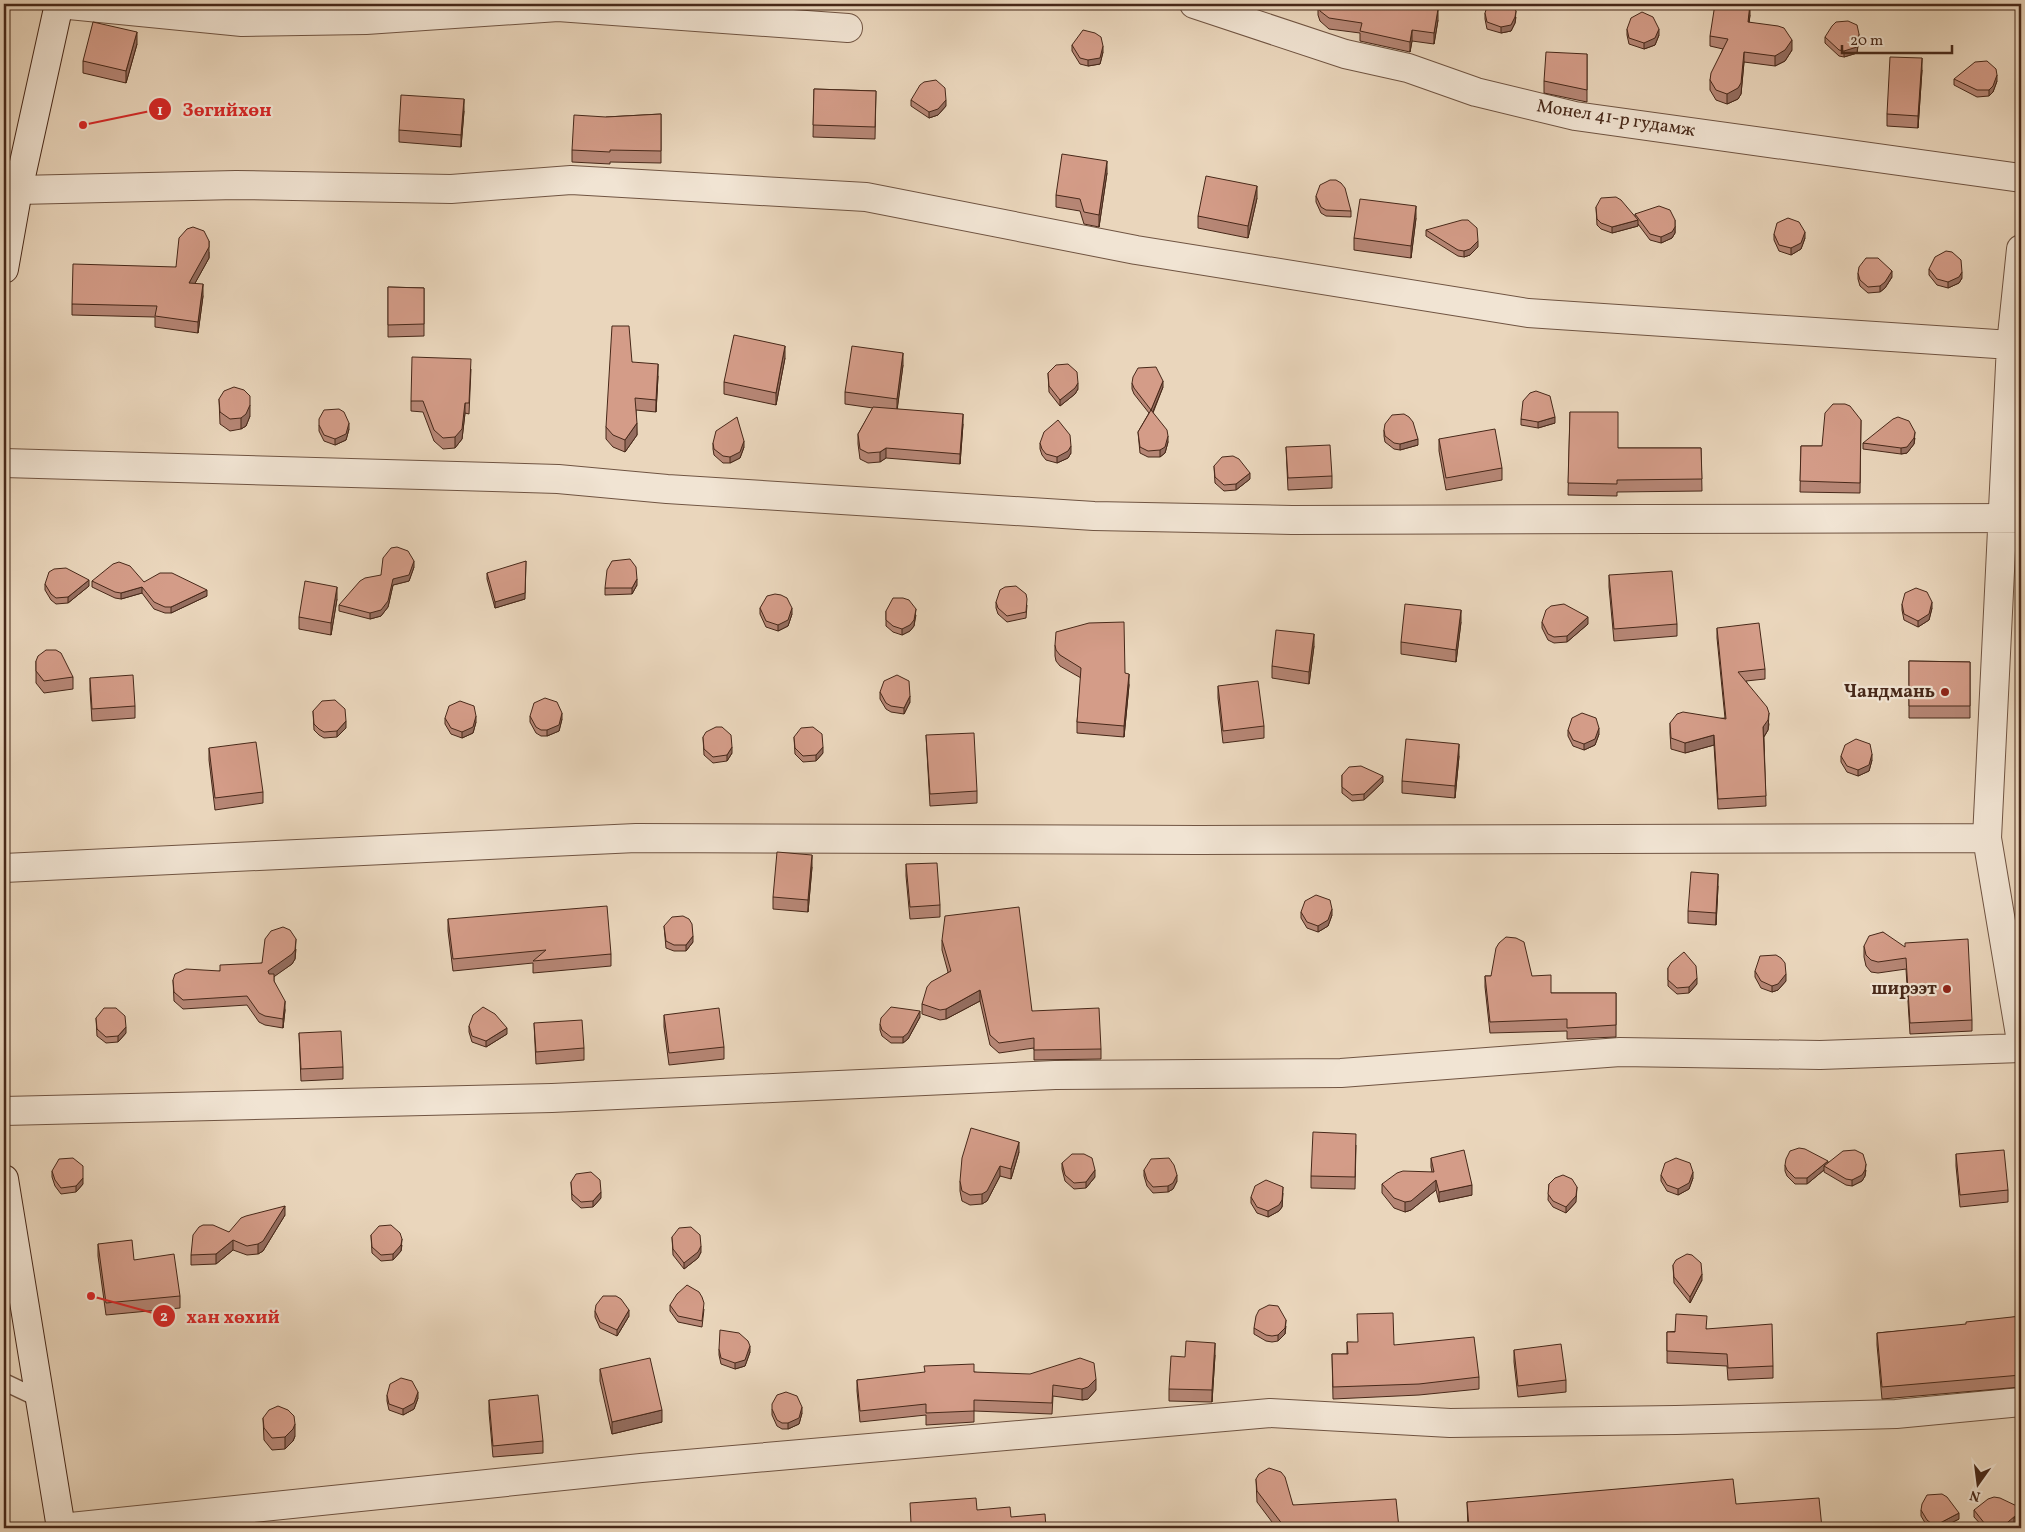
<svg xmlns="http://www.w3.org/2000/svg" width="2025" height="1532" font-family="Vollkorn,serif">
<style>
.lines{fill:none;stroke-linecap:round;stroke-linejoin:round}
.service-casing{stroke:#705442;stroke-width:19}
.minor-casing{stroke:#705442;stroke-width:30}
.secondary-casing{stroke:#472819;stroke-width:30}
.service{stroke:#f1e4d3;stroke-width:16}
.minor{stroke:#f1e4d3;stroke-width:28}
.secondary{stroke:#f1e4d3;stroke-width:28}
.wall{fill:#b68675;stroke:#472819}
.shaded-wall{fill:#946d5f;stroke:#472819}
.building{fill:#d49c88;stroke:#472819}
.poi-dot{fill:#8f2418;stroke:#f1e4d3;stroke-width:2}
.labels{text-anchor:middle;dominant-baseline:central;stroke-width:4.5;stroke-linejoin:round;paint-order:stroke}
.street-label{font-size:18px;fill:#472819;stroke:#f1e4d3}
.poi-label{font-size:18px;font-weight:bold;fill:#472819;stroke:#f1e4d3;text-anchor:end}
.leader{fill:none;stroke:#d62828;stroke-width:2}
.callout-dot{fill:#d62828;stroke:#f1e4d3;stroke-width:2}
.mark-label{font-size:15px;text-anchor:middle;font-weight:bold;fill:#fff}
.callout-label{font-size:19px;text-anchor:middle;font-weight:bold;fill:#d62828;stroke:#f1e4d3;stroke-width:4.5;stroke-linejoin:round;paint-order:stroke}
</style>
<rect width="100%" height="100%" fill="#ead6bc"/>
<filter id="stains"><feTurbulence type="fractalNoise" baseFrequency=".004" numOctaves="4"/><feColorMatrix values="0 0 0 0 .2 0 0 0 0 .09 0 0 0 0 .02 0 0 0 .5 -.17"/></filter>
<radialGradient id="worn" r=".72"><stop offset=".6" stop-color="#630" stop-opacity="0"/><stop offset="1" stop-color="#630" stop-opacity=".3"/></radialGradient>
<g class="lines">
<defs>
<path id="service" d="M4 1382 40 1399"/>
<path id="minor" d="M59 4 242 22 366 20 558 7 848 28
M1194 4 1345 54 1408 68 1476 92 1575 116 2021 178
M18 190 236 185 451 189 571 180 866 197 1136 250 1528 313 2011 345 2021 249
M2011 345 1987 838 2021 1041
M4 463 558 479 667 489 1094 516 1292 520 2021 518
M4 868 636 838 1199 840 1987 838
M4 1111 552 1098 1055 1075 1341 1073 1620 1052 1820 1055 2021 1048
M61 1528 641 1468 1270 1413 1450 1423 1676 1420 1896 1414 2021 1402"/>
<path id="secondary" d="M4 269 18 190 59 4
M4 1179 61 1528"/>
</defs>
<!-- service casing -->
<use href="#service" class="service-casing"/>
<!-- minor casing -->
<use href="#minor" class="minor-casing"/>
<!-- secondary casing -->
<use href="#secondary" class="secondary-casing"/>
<!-- service -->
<use href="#service" class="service"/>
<!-- minor -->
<use href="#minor" class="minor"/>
<!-- secondary -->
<use href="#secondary" class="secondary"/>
</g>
<!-- wall -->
<path class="wall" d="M286 4H304L303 5 293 6Z
M1318 5 1438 20 1434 44 1412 41 1410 52 1360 41V33L1329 29 1320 21 1318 15Z
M1485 13 1516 17 1515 23 1511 31 1501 33 1487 29 1485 19Z
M1750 15 1749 22 1792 50 1785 61 1775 66 1744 62 1741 94 1738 99 1727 104 1716 100 1710 90V80L1723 49 1710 46V36Z
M1627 29 1659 35 1655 45 1644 49 1629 44 1627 35Z
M1825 37 1859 40 1857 53 1844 57 1839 56 1825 43Z
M137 44 126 83 83 73V61Z
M1072 45 1103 52 1100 64 1088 66 1080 64 1072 51Z
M1587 54V102L1544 93V81Z
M1922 70 1918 128 1887 126V114Z
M1954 79 1997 81 1993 92 1989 96 1977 97 1954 85Z
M814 89 876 91 875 139 813 137Z
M911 100 946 106 938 115 929 118 911 106Z
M464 111 461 147 399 142V130Z
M661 114V163L610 162V164L572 162V150L606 117Z
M1107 173 1099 227 1084 224 1080 211 1056 207V195Z
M1316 196 1351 211V217L1326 216 1321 213 1316 202Z
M1257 198 1248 238 1198 228V216Z
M1596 207 1635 217V214L1675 226V233L1672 238 1661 243 1650 240 1638 224V226L1612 233 1601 229 1597 225Z
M1416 218 1411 258 1354 250V238Z
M1426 230 1478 247 1470 255 1464 257 1458 256 1426 236Z
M1774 234 1805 238 1801 249 1791 255 1779 251 1774 240Z
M209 252V258L195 283 203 296 198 333 155 327V317L72 315V304L176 267Z
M1929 269 1962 278 1959 283 1948 288 1937 285 1929 275Z
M1858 273 1892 277 1885 288 1880 292 1868 293 1860 286 1858 279Z
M388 287 424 288V336L388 337Z
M785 358 776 405 724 394V382Z
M632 362 658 376 656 412 636 410 637 435 625 452 613 447 606 439V427Z
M903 365 897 409 963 424 960 464 886 458 880 462 868 463 860 459 858 444V434L873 408 845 404V392Z
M471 369 469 414 465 413 462 439 455 448 443 449 434 441 423 412 411 411V401Z
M1048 373 1078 389 1075 394 1060 406 1049 392Z
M1132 383 1163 387 1153 413 1168 442 1165 453 1160 457H1148L1140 453 1138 432 1149 413 1134 394 1132 389Z
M219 399 250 416 246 426 241 429 230 431 220 424Z
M1570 412 1618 448H1701L1702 491 1617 492V496L1568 495Z
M1521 419 1555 423 1538 428 1521 425Z
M1861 420 1860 493 1800 492 1801 446H1822Z
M319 425 349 429 346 440 335 445 324 441 319 431Z
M1384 430 1418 445 1400 450 1394 449 1385 442 1384 436Z
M1915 438 1914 444 1907 453 1901 454 1863 449V443Z
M1439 439 1502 468V480L1446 490 1439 451Z
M713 443 744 447 740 458 730 463H723L714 455 713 449Z
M1040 443 1071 453 1068 458 1057 463 1046 460 1042 455 1040 449Z
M1286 447 1332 476V488L1288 490Z
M1214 466 1250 479 1236 490 1224 491 1215 483Z
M414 567 409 581 393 585 388 607 381 616 370 619 339 611V605L381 575Z
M487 573 525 599 495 608 487 579Z
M1609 575 1677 624V636L1614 641 1609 587Z
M92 581 144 582 207 596 171 613H165L154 609 142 593 121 599 115 598 92 587Z
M45 584 89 586 68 603 56 604 51 600 45 590Z
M637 585 632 594 605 595V588Z
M337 599 331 635 299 629V617Z
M996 602 1027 605 1026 618 1007 622 998 614 996 608Z
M1902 604 1932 608 1929 620 1918 627 1904 620 1902 610Z
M760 608 792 614 788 626 778 631 766 627 760 614Z
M886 611 916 615 914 626 910 631 902 635 893 632 886 626Z
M1461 622 1456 662 1401 654V642Z
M1542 622 1588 624 1567 642 1554 643 1548 640 1542 628Z
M1717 628 1765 669V679L1746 681 1769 724 1768 730 1764 737 1766 806 1718 809 1714 745 1685 753 1671 749 1670 733V723L1725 718 1717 638Z
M1055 645 1125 673 1129 685 1124 737 1077 733V722L1081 678 1060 666 1056 661 1055 656Z
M1314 646 1309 684 1272 678V666Z
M36 661 73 677V689L44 693 36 683Z
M1909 661 1970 662V718H1909Z
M90 678 135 706V718L92 721 90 690Z
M1218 686 1264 726V738L1223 743 1218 698Z
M880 692 910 702 904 714 891 712 886 709 880 699Z
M313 711 346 728 337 737 324 738 319 735 314 730Z
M530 716 562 719 559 731 547 736H541L536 733 530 722Z
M445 718 476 722 473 733 462 738 451 734 445 724Z
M1568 730 1599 734 1595 745 1584 750 1573 746 1568 736Z
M926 735 977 791V803L930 806Z
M703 737 732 753 727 761 713 763 704 755Z
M794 737 823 753 816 761 803 762 795 754Z
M209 748 263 792V803L215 810 209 760Z
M1459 756 1455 798 1402 793V781Z
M1841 756 1872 760 1869 771 1858 776 1847 772 1841 762Z
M1342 775 1383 782 1364 800 1352 801 1342 793Z
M906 864 940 905V917L910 919 906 876Z
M812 867 808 912 773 909V897Z
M1718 886 1716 925 1688 923V911Z
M1301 912 1332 915 1328 926 1318 932 1307 928 1301 918Z
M448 919 611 954V966L533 973V963L453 971 448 931Z
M664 926 693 942 686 951H674L666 948Z
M1883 932 1972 1020V1031L1910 1034 1906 969 1878 973 1871 972 1866 966 1864 957V946Z
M942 940 1032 1011 1101 1049V1059L1034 1060V1048L999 1053 990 1045 980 1001 946 1019 940 1020 922 1014V1004L948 972 942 950Z
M296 949 295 959 292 964 274 976V981L285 1010 283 1028 265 1025 259 1022 247 1005 183 1009 174 1001 173 980 262 963Z
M1668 968 1697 984 1689 993 1677 994 1668 986Z
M1755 971 1786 981 1778 990 1772 992 1761 988 1755 977Z
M1485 976H1532L1551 993H1616V1037L1567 1039V1031L1490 1033 1485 987Z
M664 1015 724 1047V1059L669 1065 664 1027Z
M920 1017 908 1039 903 1043H891L882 1036 880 1030V1024Z
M96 1018 126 1033 118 1042 106 1043 97 1036Z
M534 1023 584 1048V1060L536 1064Z
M469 1026 507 1034 486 1047 472 1042 469 1032Z
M299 1033 343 1067V1079L301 1081Z
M1356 1145 1355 1189 1311 1188V1176Z
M1019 1152 1011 1179 1000 1176 987 1201 982 1204 970 1205 962 1201 960 1191V1181Z
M1956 1154 2008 1190V1202L1960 1207 1956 1166Z
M1431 1158 1472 1195 1439 1202 1436 1190 1411 1210 1405 1212 1394 1208 1382 1193V1184L1432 1172 1431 1167Z
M1062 1163 1095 1177 1086 1188 1074 1189 1065 1181 1062 1169Z
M1828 1163 1866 1170 1865 1176 1862 1181 1852 1186 1846 1185 1824 1172V1170L1807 1184H1795L1787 1176 1785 1171V1165Z
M1144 1170 1177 1181 1173 1189 1168 1192 1153 1193 1147 1186 1144 1176Z
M52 1171 83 1184 76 1192 61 1194 55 1186 52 1177Z
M1661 1175 1693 1178 1689 1189 1678 1195 1667 1191 1661 1181Z
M571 1182 601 1198 593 1207 581 1208 572 1200Z
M1549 1184 1576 1202 1566 1213 1553 1207 1548 1200Z
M1283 1193 1282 1207 1279 1211 1268 1217 1257 1213 1251 1203V1197Z
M285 1215 263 1251 258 1254 247 1255 233 1250 216 1264 191 1265V1255L229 1232Z
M371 1235 402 1245 401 1251 393 1260 381 1261 372 1253Z
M672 1237 701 1252 698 1258 684 1269 673 1255Z
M98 1244 134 1260 180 1296V1308L106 1315 98 1256Z
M1673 1265 1702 1280 1690 1303 1674 1283Z
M670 1305 704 1309 702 1327 678 1322 670 1311Z
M595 1311 629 1316 617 1336 600 1328 595 1317Z
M2021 1316V1387L1882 1399 1877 1345V1333L1966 1325Z
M1286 1326 1285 1334 1278 1341 1272 1342 1266 1341 1254 1334V1328Z
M1707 1329 1773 1366V1378L1728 1380 1727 1366 1667 1363V1332Z
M1347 1342 1394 1345 1479 1377V1389L1419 1395 1333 1399 1332 1354H1347Z
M719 1349 750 1352 745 1366 735 1369 721 1364 719 1355Z
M1514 1350 1566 1380V1392L1518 1397 1514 1362Z
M1215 1355 1212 1402 1169 1401V1389Z
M600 1369 662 1422 612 1434 600 1381Z
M974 1372 1096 1390 1088 1399 1082 1400 1053 1396 1052 1414 974 1411V1422L926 1425V1415L860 1422 857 1391V1380Z
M387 1395 418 1398 414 1409 403 1415 389 1410 387 1401Z
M489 1400 543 1441V1453L493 1457 489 1412Z
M772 1409 802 1413 799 1424 788 1429H782L777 1426 772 1415Z
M263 1418 295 1436 293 1441 285 1449 272 1450 264 1440Z
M1256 1479 1293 1505 1399 1528 1275 1526 1257 1502Z
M1467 1502 1822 1528H1468Z
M2021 1508V1527L2014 1524V1523L2007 1528H1984L1974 1517V1510Z
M1921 1510 1959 1519 1941 1528H1930L1927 1526 1921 1516Z"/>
<!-- shaded-wall -->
<path class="shaded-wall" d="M1750 4V15L1748 32V22Z
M1438 9V20L1434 44V33Z
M1516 11 1515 23 1511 31 1501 33V27Z
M1659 29V35L1655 45 1644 49V43Z
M1412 30V41L1410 52V42Z
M137 32V44L126 83V71Z
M1859 34 1857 53 1844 57V51Z
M1792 40V50L1785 61 1775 66V56Z
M1103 46V52L1100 64 1088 66V60Z
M1744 52V62L1741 94 1738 99 1727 104V94Z
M1922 58V70L1918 128V116Z
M1997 75V81L1993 92 1989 96V90Z
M464 99V111L461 147V135Z
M946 100V106L938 115 929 118V112Z
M1107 161V173L1099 227V215Z
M1257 186V198L1248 238V226Z
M1416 206V218L1411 258V246Z
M1638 220V226L1612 233V227Z
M1675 220V233L1672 238 1661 243V237Z
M1805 232V238L1801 249 1791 255V248Z
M209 241V258L189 294V283Z
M1478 241V247L1470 255 1464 257V251Z
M1892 271V277L1885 288 1880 292V286Z
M1962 272V278L1959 283 1948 288V282Z
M203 284V296L198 333V322Z
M785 346V358L776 405V393Z
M903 353V365L897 411V399Z
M658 364V376L656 412V400Z
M1163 381V387L1151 416V410Z
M1078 383V389L1075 394 1060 406V400Z
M465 403V413L462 439 455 448V437Z
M250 405V416L246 426 241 429V418Z
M963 414V424L960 464V454Z
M1555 417V423L1538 428V422Z
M349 423V429L346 440 335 445V439Z
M637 423V435L625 452V440Z
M1915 432 1914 444 1907 453 1901 454V448Z
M1168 436V442L1165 453 1160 457V450Z
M1418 439V445L1400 450V444Z
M744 441V447L740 458 730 463V457Z
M1071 446V453L1068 458 1057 463V457Z
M886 448V458L880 462V452Z
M1250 473V479L1236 490V484Z
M414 561V567L409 581 393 585 388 607 381 616 370 619V613L393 579Z
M526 561 525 599 495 608V602Z
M637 579V585L632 594V588Z
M89 580V586L68 603V597Z
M142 587V593L121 599V593Z
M337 587V599L331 635V623Z
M207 590V596L171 613V607Z
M1932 602V608L1929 620 1918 627V621Z
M792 608V614L788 626 778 631V625Z
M916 609 914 626 910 631 902 635V629Z
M1461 610V622L1456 662V650Z
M1588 617V624L1567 642V636Z
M1314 634V646L1309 684V672Z
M1129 674V685L1124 737V726Z
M910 696V702L904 714V708Z
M562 713V719L559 731 547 736V730Z
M1769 713 1768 730 1763 738V727Z
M476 716V722L473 733 462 738V732Z
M346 721V728L337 737V731Z
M1599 728V734L1595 745 1584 750V744Z
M1714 735V745L1685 753V743Z
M1459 744V756L1455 798V786Z
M732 747V753L727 761V755Z
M823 747V753L816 761V755Z
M1872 754V760L1869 771 1858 776V770Z
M1383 776V782L1364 800V794Z
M812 855V867L808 912V900Z
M1718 874V886L1716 925V913Z
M1332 909V915L1328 926 1318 932V926Z
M693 936V942L686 951V945Z
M296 939 295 959 292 964 268 981V971Z
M1786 974V981L1778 990 1772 992V986Z
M1697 978V984L1689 993V987Z
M980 990V1001L946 1019V1009Z
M285 1001V1010L283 1028V1019Z
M920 1011V1017L908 1039 903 1043V1037Z
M126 1027V1033L118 1042V1036Z
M507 1028V1034L486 1047V1041Z
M1019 1142V1152L1011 1179V1169Z
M1828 1161V1167L1824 1166V1170L1807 1184V1178Z
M1866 1164 1865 1176 1862 1181 1852 1186V1180Z
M1000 1166V1176L987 1201 982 1204V1194Z
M1095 1170V1177L1086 1188V1182Z
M1693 1172V1178L1689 1189 1678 1195V1189Z
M1177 1175V1181L1173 1189 1168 1192V1186Z
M83 1178V1184L76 1192V1186Z
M1436 1180V1190L1411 1210 1405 1212V1202Z
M1472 1185V1195L1439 1202V1192Z
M1283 1187 1282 1207 1279 1211 1268 1217V1211Z
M1577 1187 1576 1202 1566 1213V1207Z
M601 1192V1198L593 1207V1201Z
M285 1206V1215L263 1251 258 1254V1244Z
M402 1239 401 1251 393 1260V1254Z
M233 1240V1250L216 1264V1254Z
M701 1246V1252L698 1258 684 1269V1263Z
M1702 1274V1280L1690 1303V1297Z
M629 1310V1316L617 1336V1330Z
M1286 1320 1285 1334 1278 1341V1335Z
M1215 1343V1355L1212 1402V1390Z
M750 1346V1352L745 1366 735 1369V1363Z
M1096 1379V1390L1088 1399 1082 1400V1389Z
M418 1392V1398L414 1409 403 1415V1409Z
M802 1407V1413L799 1424 788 1429V1423Z
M662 1410V1422L612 1434V1422Z
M295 1424V1436L293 1441 285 1449V1437Z
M2021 1511 2014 1518V1523L2007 1528H1997Z
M1959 1513V1519L1941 1528H1938V1524Z"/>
<!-- building -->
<path class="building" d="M1318 4H1411L1438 9 1434 33 1412 30 1410 42 1360 31 1362 23 1329 18 1320 11Z
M1488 4H1512L1516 11 1515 17 1511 25 1501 27 1487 22 1485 13Z
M1715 4H1750L1748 22 1778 26 1784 28 1792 40 1785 50 1775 56 1744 52 1741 83 1738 88 1727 94 1716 90 1710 80 1711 73 1728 39 1710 36Z
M1642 12 1653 17 1659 29 1655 38 1644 43 1629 38 1627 29 1631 18Z
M1848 21 1857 25 1859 34 1857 47 1844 51 1839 50 1825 37 1832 26 1836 22Z
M93 22 137 32 126 71 83 61Z
M1083 30 1095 33 1101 37 1103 46 1100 58 1088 60 1080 58 1072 45Z
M1546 52 1587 54V90L1544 81Z
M1890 57 1922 58 1918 116 1887 114Z
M1987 61 1996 69 1997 75 1993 86 1989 90H1977L1954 79 1975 62Z
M936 80 945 88 946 100 938 109 929 112 911 100 920 85 924 82Z
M814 89 876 91 875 127 813 125Z
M401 95 464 99 461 135 399 130Z
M661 114V151L610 150V152L572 150 574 115 606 117Z
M1062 154 1107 161 1099 215 1084 212 1080 199 1056 195Z
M1206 176 1257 186 1248 226 1198 216Z
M1330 180H1336L1341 183 1345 188 1351 211 1326 210 1321 207 1316 196 1320 185Z
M1616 197 1621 200 1638 220 1612 227 1601 223 1597 219 1596 207 1601 198Z
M1360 199 1416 206 1411 246 1354 238Z
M1659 206 1670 210 1675 220V227L1672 232 1661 237 1650 234 1635 214Z
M1788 218 1799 222 1805 232 1801 243 1791 248 1779 245 1774 234 1777 223Z
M1462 220H1468L1477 228 1478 241 1470 249 1464 251 1458 250 1426 230Z
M193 227 204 231 209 241V247L189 283 203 284 198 322 155 316 157 306 72 304 73 264 176 267 179 238 187 229Z
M1946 251 1952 252 1961 260 1962 272 1959 277 1948 282 1937 279 1929 269 1935 257Z
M1866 258H1878L1892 271 1885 282 1880 286 1868 287 1860 280 1858 273 1859 267Z
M388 287 424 288V324L388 325Z
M612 326H629L632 362 658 364 656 400 635 398 637 423 625 440 613 435 606 427Z
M734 335 785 346 776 393 724 382Z
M852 346 903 353 897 399 845 392Z
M412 357 471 359 469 403H465L462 429 455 437 443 438 434 430 423 401H411Z
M1068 364 1077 372 1078 383 1075 388 1060 400 1049 386 1048 373 1056 365Z
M1156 367 1163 381 1151 410 1134 388 1132 383 1133 377 1138 368Z
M234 387 244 390 250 396V405L246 414 241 418 230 419 220 412 219 399 224 391Z
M1536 391 1550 396 1555 417 1538 422 1521 419 1523 401 1530 393Z
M1833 404H1845L1850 406 1861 420 1860 483 1800 481 1801 446H1822L1825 413Z
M873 407 963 414 960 454 886 448 880 452 868 453 860 449 858 434Z
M339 409 344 412 349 423 346 434 335 439 324 435 319 425V419L324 410Z
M1151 410 1167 430 1168 436 1165 447 1160 450 1148 451 1140 447 1138 432Z
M1570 412H1618V448H1701L1702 479 1617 480V484L1568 483Z
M1404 414 1409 417 1413 422 1418 439 1400 444 1394 443 1385 436 1384 430 1385 424 1392 415Z
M737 417 744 441 740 452 730 457 723 456 714 449 713 443 716 431Z
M1898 417 1909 421 1915 432 1914 438 1907 447 1901 448 1863 443 1893 419Z
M1058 420 1070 435 1071 446 1068 451 1057 457 1046 454 1042 449 1040 443 1044 432Z
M1495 429 1502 468 1446 478 1439 439Z
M1330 445 1332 476 1288 478 1286 447Z
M1233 456 1239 459 1250 473 1236 484 1224 485 1215 477 1214 466 1222 457Z
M397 547 408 551 414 561 409 575 393 579 388 601 381 610 370 613 339 605 360 581 365 578 381 575 383 558 391 548Z
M630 559 636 567 637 579 632 588H605L607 570 612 561Z
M526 561 525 593 495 602 487 573Z
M119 562 130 566 144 582 160 573H172L207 590 171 607H165L154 602 142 587 121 593 115 592 92 581 113 564Z
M66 568 89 580 68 597 56 598 51 594 45 584 49 572 54 569Z
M1672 571 1677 624 1614 629 1609 575Z
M305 581 337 587 331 623 299 617Z
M1016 586 1026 594 1027 599 1026 612 1007 616 998 608 996 602 1000 590 1005 587Z
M1916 588 1927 592 1932 602 1929 614 1918 621 1904 614 1902 604 1905 593Z
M775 594 781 595 787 598 792 608 788 620 778 625 766 621 760 608 767 596Z
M893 598H903L909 600 916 609 914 620 910 625 902 629 893 626 886 620V611Z
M1405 604 1461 610 1456 650 1401 642Z
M1564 604 1588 617 1567 636 1554 637 1548 634 1542 622 1546 610 1551 606Z
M1124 622 1125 673 1129 674 1124 726 1077 722 1081 668 1060 655 1056 650 1055 645 1056 632 1089 623Z
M1759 623 1765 669 1738 672 1767 707 1769 713 1768 720 1763 727 1766 796 1718 799 1714 735 1685 743 1671 738 1670 723 1677 714 1683 712 1726 719 1717 628Z
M1276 630 1314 634 1309 672 1272 666Z
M46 650H56L61 653 73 677 44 681 36 671V661L38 656Z
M1909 661 1970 662V706H1909Z
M133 675 135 706 92 709 90 678Z
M897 675 909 681 910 696 904 708 891 706 886 703 880 692 884 681Z
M1258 681 1264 726 1223 731 1218 686Z
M545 698 557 702 562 713 559 725 547 730H541L536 727 530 716 534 703Z
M335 700 345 709 346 721 337 731 324 732 319 729 314 724 313 711 322 701Z
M460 701 474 706 476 716 473 727 462 732 451 728 445 718 449 706Z
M1582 713 1596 718 1599 728 1595 739 1584 744 1573 740 1568 730 1572 718Z
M716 727H722L731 735 732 747 727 755 713 757 704 749 703 737 706 732Z
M813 727 822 734 823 747 816 755 803 756 795 748 794 737 801 728Z
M974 733 977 791 930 794 926 735Z
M1406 739 1459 744 1455 786 1402 781Z
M1856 739 1870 744 1872 754 1869 765 1858 770 1847 766 1841 756 1845 745Z
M256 742 263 792 215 798 209 748Z
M1361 766 1383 776 1364 794 1352 795 1342 787V775L1349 767Z
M777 852 812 855 808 900 773 897Z
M937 863 940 905 910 907 906 864Z
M1691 872 1718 874 1716 913 1688 911Z
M1316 895 1330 900 1332 909 1328 920 1318 926 1307 922 1301 912 1305 901Z
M607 906 611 954 533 961 546 950 453 959 448 919Z
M1019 907 1032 1011 1099 1008 1101 1049 1034 1050V1038L999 1043 990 1035 980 990 946 1009 940 1010 922 1004 927 987 931 982 951 971 942 940 945 916Z
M683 916 689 919 692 924 693 936 686 945H674L666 941 664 926 672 917Z
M283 927 290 930 296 939 295 950 292 954 268 971 269 974H274V981L285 1001 283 1019 265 1016 259 1013 247 996 183 1000 174 992 173 980 175 974 186 969 220 971V965L262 963 265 939 271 931Z
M1883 932 1905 947V943L1968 939 1972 1020 1910 1023 1906 958 1878 962 1871 960 1866 955 1864 946 1869 936Z
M1506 937 1516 938 1524 942 1532 976 1551 975V993H1616V1025L1567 1028V1019L1490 1022 1485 976H1491L1496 948 1499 943Z
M1684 952 1696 966 1697 978 1689 987 1677 988 1668 980V968L1671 963Z
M1776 955 1781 958 1785 963 1786 974 1778 984 1772 986 1761 981 1755 971 1760 956Z
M483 1007 495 1014 507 1028 486 1041 472 1036 469 1026 473 1015Z
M891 1007 920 1011 908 1033 903 1037H891L882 1030 880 1024 881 1018Z
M104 1008H116L125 1016 126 1027 118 1036 106 1037 97 1029 96 1018Z
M719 1008 724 1047 669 1053 664 1015Z
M582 1020 584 1048 536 1052 534 1023Z
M341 1031 343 1067 301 1069 299 1033Z
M971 1128 1019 1142 1011 1169 1000 1166 987 1191 982 1194 970 1195 962 1191 960 1181 962 1158Z
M1313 1132 1356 1134 1355 1177 1311 1176Z
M1799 1148 1805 1149 1828 1161 1807 1178H1795L1787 1170 1785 1165 1786 1159 1790 1151Z
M1464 1150 1472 1185 1439 1192 1436 1180 1411 1201 1405 1202 1394 1198 1382 1184 1397 1173 1403 1171 1434 1172 1431 1158Z
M1855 1150 1863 1154 1866 1164 1865 1170 1862 1175 1852 1180 1846 1179 1824 1166 1843 1151Z
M2004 1150 2008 1190 1960 1195 1956 1154Z
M1072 1154H1084L1092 1158 1095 1170 1086 1182 1074 1183 1065 1175 1062 1163Z
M73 1158 83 1166V1178L76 1186 61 1188 55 1180 52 1171 59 1159Z
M1169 1158 1174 1165 1177 1175 1173 1183 1168 1186 1153 1187 1147 1180 1144 1170 1151 1159Z
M1676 1158 1690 1163 1693 1172 1689 1183 1678 1189 1667 1185 1661 1175 1665 1163Z
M591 1172 600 1180 601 1192 593 1201 581 1202 572 1194 571 1182 576 1174Z
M1563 1175 1572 1179 1577 1187 1576 1196 1566 1207 1553 1201 1548 1194 1549 1184 1555 1178Z
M1266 1180 1283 1187 1282 1200 1279 1205 1268 1211 1257 1207 1251 1197 1255 1186Z
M285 1206 263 1241 258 1244 247 1246 233 1240 216 1254 191 1255 193 1235 199 1227 203 1225H213L229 1232 241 1218 246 1216Z
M391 1225 400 1233 402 1239 401 1245 393 1254 381 1255 372 1247 371 1235 379 1226Z
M691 1227 700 1235 701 1246 698 1252 684 1263 673 1249 672 1237 679 1228Z
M132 1240 134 1260 174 1254 180 1296 106 1303 98 1244Z
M1687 1254 1692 1255 1701 1263 1702 1274 1690 1297 1674 1277 1673 1265 1676 1260Z
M687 1285 699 1292 702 1297 704 1303 702 1321 678 1316 670 1305 677 1294Z
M603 1296H616L621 1299 629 1310 617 1330 600 1322 595 1311 596 1305Z
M1269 1305 1278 1306 1286 1320 1285 1328 1278 1335 1272 1336 1266 1335 1254 1328 1256 1316 1259 1310Z
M1393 1313 1394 1345 1474 1337 1479 1377 1419 1384 1333 1387 1332 1354H1348L1347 1342H1358L1357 1314Z
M1676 1314 1707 1316 1706 1329 1772 1324 1773 1366 1728 1368 1727 1354 1667 1351V1332H1675Z
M2021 1316V1375L1882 1387 1877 1333 1966 1324V1322Z
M720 1330 739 1333 748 1341 750 1346 745 1360 735 1363 721 1358 719 1349Z
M1186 1341 1215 1343 1212 1390 1169 1389 1171 1356 1185 1357Z
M1561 1344 1566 1380 1518 1386 1514 1350Z
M650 1358 662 1410 612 1422 600 1369Z
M1080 1358 1094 1363 1096 1379 1088 1387 1082 1389 1053 1385 1052 1403 974 1400V1411L926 1413V1404L860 1411 857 1380 925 1372 924 1366 974 1364V1372L1030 1374Z
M401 1378 412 1381 418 1392 414 1403 403 1409 389 1404 387 1395 390 1384Z
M786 1392 797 1396 802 1407 799 1418 788 1423H782L777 1420 772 1409V1404L777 1395Z
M538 1395 543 1441 493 1446 489 1400Z
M278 1406 288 1410 294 1416 295 1424 293 1429 285 1437 272 1438 264 1428 263 1418 269 1410Z
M1269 1468 1281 1472 1285 1477 1293 1505 1396 1499 1399 1528H1255L1283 1525 1257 1491 1256 1479 1259 1474Z
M1733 1479 1736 1504 1819 1498 1822 1528H1469L1467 1502Z
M1942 1494 1947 1497 1959 1513 1938 1524H1932L1927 1520 1921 1510 1922 1504 1927 1495Z
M1994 1497 2000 1498 2021 1508V1511L2002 1527 1997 1528 1985 1524 1974 1510 1988 1499Z
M976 1498 977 1510 1010 1507 1011 1517 1045 1514 1046 1528H837L839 1527 911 1523 910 1503Z
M2021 1512V1521L2014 1518Z"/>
<!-- markers -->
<g class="poi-dot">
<circle cx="1945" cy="692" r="5"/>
<circle cx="1947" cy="989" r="5"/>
</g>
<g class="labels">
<!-- street labels -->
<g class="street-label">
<text transform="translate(1616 119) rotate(9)">Монел 41-р гудамж</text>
</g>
<!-- poi labels -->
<g class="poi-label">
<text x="1935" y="692">Чандмань</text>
<text x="1937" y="989">ширээт</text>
</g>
</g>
<!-- callouts -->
<path class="leader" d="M83 125L160 109M91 1296L164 1316"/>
<g class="callout-dot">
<circle cx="83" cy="125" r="5"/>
<circle cx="91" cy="1296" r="5"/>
<circle cx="160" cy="109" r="12"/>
<circle cx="164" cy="1316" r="12"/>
</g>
<g class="mark-label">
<text x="160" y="115">1</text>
<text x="164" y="1321">2</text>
</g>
<g class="callout-label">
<text x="227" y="116">Зөгийхөн</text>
<text x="233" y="1323">хан хөхий</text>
</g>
<!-- margin -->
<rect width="2025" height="1532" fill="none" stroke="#ead6bc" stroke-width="20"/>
<rect x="5" y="5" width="2015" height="1522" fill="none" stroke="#472819" stroke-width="2.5"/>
<rect x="10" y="10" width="2005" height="1512" fill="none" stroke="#472819"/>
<!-- north arrow -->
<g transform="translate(1978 1484) rotate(194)" stroke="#f1e4d3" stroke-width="4" paint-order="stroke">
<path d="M0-4L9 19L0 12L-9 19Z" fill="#472819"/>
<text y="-8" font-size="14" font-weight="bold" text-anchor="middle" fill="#472819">N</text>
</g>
<!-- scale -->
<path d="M1842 45v8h110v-8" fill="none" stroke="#472819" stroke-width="2.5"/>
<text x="1850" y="45" font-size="15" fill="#472819" stroke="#f1e4d3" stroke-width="4" paint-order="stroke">20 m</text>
<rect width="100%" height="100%" filter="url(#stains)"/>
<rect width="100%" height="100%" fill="url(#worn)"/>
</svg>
